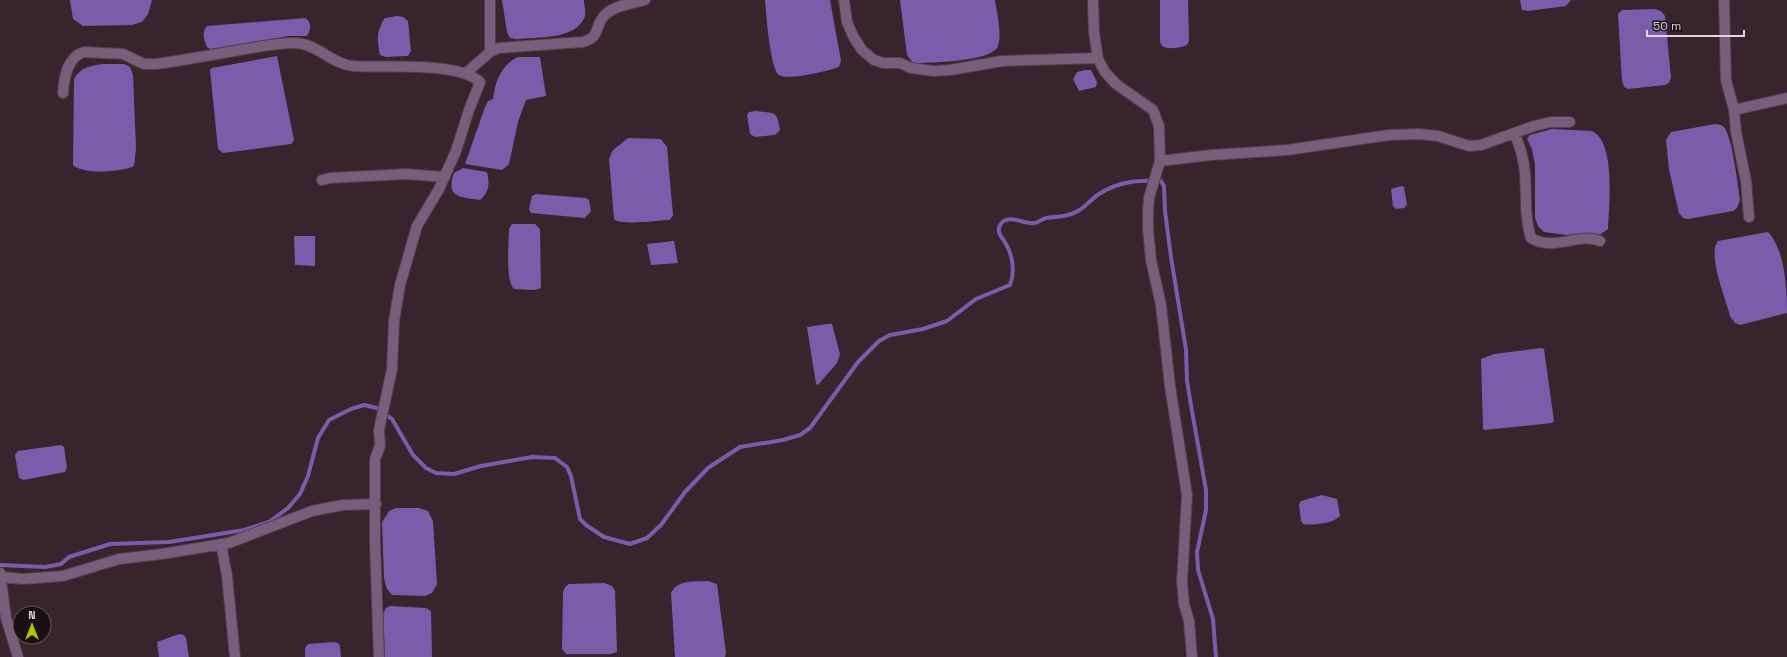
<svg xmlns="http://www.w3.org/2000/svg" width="1787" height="657" font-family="'Space Grotesk',sans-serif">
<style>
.water{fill:#795dab}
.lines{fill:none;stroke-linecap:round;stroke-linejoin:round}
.stream{stroke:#795dab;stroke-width:4}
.street-casing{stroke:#524049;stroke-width:12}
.street{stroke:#785e7a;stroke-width:10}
</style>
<rect width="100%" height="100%" fill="#37242d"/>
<!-- water -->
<path class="water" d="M70 0H152L148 14 142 22 132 25 83 26 73 19Z
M502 0H584C584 4 586 12 585 16 577 40 537 37 516 39L510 38 507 32Z
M765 0H830L841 61 839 67C828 71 788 81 779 75 770 69 766 12 765 0Z
M900 0H995C997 14 1002 32 998 46 993 62 927 63 913 63L907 55Z
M1160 0H1188L1189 41 1187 45C1180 48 1169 50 1162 46L1160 42Z
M1520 0H1571L1566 6 1528 11 1522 10Z
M1655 9 1661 11 1665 16 1671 78 1669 83 1665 85 1628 89 1624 87 1622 81 1618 14 1622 10Z
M397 16 403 17 408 21 411 51 408 56 386 57 380 55C377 40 376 31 385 18Z
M305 18C312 22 311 30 307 36H289L210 49 207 47C204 40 201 33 207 26Z
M277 56 294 140 291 144 223 153 218 149 210 70 212 68Z
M518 57H540L546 96 526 100 518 122 509 164 502 170 465 164 485 107 488 101 493 99C495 82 501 65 518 57Z
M103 64H124L130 67 133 75 136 148 134 166C122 172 83 175 73 165L74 79C81 67 90 66 103 64Z
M1085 70H1091L1097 82 1096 87 1079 91 1073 79 1077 72Z
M756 111C775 114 777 110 780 130L775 135 755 137 750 134 747 115 749 112Z
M1715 124C1718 124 1722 125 1724 127 1732 136 1738 186 1740 200L1737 208 1733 211 1688 219 1683 218 1679 213 1669 170 1666 140 1671 132Z
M1552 129 1592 131C1616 142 1609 206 1608 229L1601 234 1566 235 1544 232 1538 226 1535 218V165L1532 149 1527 139 1530 135Z
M628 138 661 139 667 147 673 215 670 220C659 220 620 226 614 219L609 159 613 150Z
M463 168 487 172C490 183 489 193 480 200 461 197 445 198 454 173Z
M1402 186 1404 187 1407 205 1404 208 1396 209 1393 206 1391 189Z
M536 194 586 198 589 200 591 211 585 218 531 213 529 209 532 196Z
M512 224H535L540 229 541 288 535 290 514 289C505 281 509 242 509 229Z
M1768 232C1785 250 1787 289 1787 313L1740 325 1735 323 1730 316C1726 299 1707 255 1718 241Z
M294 236H315V266L295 265Z
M674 241 678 263 651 265 647 244Z
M827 324H832L840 354 837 363 818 385 816 384 807 327Z
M1541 348 1544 349 1554 421 1552 423 1484 430 1483 428 1481 359 1494 354Z
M61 445 64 447 67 468 65 472 24 480 19 478 15 455 18 451Z
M1322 495 1337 499 1340 516C1334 523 1313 526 1303 524L1301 521 1299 504 1301 501Z
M396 508H419L428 511 433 521 437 584 432 593 425 596 392 595 387 589 384 578 382 522 389 511Z
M708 581 717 584 726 653 725 657H675L671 593C678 579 694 582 708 581Z
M604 583 612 586 615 591 617 652 611 654H566L562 649 563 592 565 587 569 584Z
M390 606 426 608 431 611 432 657H385L383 614 386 608Z
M179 634 184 635 186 638 189 657H159L157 642Z
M334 642 338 643 340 646 341 657H305V648L308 644Z"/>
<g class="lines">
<!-- stream -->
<path class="stream" d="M0 565 45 567 61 564 69 557 110 544 169 542 244 530 269 522 288 508 300 494 308 476 318 438 329 420 351 409 364 405 377 408 392 419 413 455 426 468 436 473 454 474 481 466 532 457 555 458 567 467 571 476 580 519 586 525 604 537 630 544 647 538 661 525 685 492 708 468 740 447 783 440 800 435 810 428 858 362 879 341 890 335 923 329 947 321 976 299 1010 285C1015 273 1013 256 1006 244 1003 238 996 233 1000 225 1008 212 1024 225 1034 223 1038 223 1042 219 1046 218 1051 217 1058 217 1064 216 1082 213 1086 203 1099 194 1119 181 1139 180 1161 181L1164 186 1165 211 1171 257 1186 350 1187 381 1192 411 1206 490V510L1197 552 1198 570 1213 619 1216 657"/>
<defs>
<path id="street" d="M490 0V52
M844 0 847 22 853 36 862 50 874 60 883 63H900L911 68 933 71 950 70 1002 61 1098 58
M1093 0 1094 32 1098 59 1105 72 1116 84 1153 110 1159 126 1160 161 1149 198 1148 212V229L1151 260 1161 305 1170 386 1187 495 1182 582 1184 604 1189 621 1192 657
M1724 0 1726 80 1734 110 1736 132 1746 181 1749 217
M466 73 490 52 499 48 583 42C603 36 593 24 607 13 617 5 633 3 645 0
M63 93C64 78 67 57 84 52L123 54 144 64H156C184 60 212 55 240 50 258 47 276 43 294 43 317 43 331 64 353 66 382 68 459 61 480 82L469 110 456 151 439 189 417 226 400 285 394 321 392 369 379 430 380 446 375 459V543L379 657
M1734 110 1787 98
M1514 133C1520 146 1524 159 1525 174 1527 196 1524 217 1531 238 1554 252 1579 232 1600 241
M1160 161 1211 155 1287 150 1389 135 1419 134 1438 136 1469 146 1481 145 1534 126 1551 122H1570
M322 180 330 178 406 174 445 177
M221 544 227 576 235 657
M0 573 6 618 18 657
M1 577 23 579 63 576 119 559 162 554 229 543 312 511 343 505 376 504"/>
</defs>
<!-- street casing -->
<use href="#street" class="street-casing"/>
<!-- street -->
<use href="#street" class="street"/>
</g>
<!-- north arrow -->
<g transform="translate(32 625)"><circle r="19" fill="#191014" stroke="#695f63"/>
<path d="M0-3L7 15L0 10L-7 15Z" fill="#b0c502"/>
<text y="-6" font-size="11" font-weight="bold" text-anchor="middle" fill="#e1d5da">N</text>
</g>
<!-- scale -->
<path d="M1647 30v6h97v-6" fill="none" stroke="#e1d5da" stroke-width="2"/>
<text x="1653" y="30" font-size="12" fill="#e1d5da" stroke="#191014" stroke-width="3" paint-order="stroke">50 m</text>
</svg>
